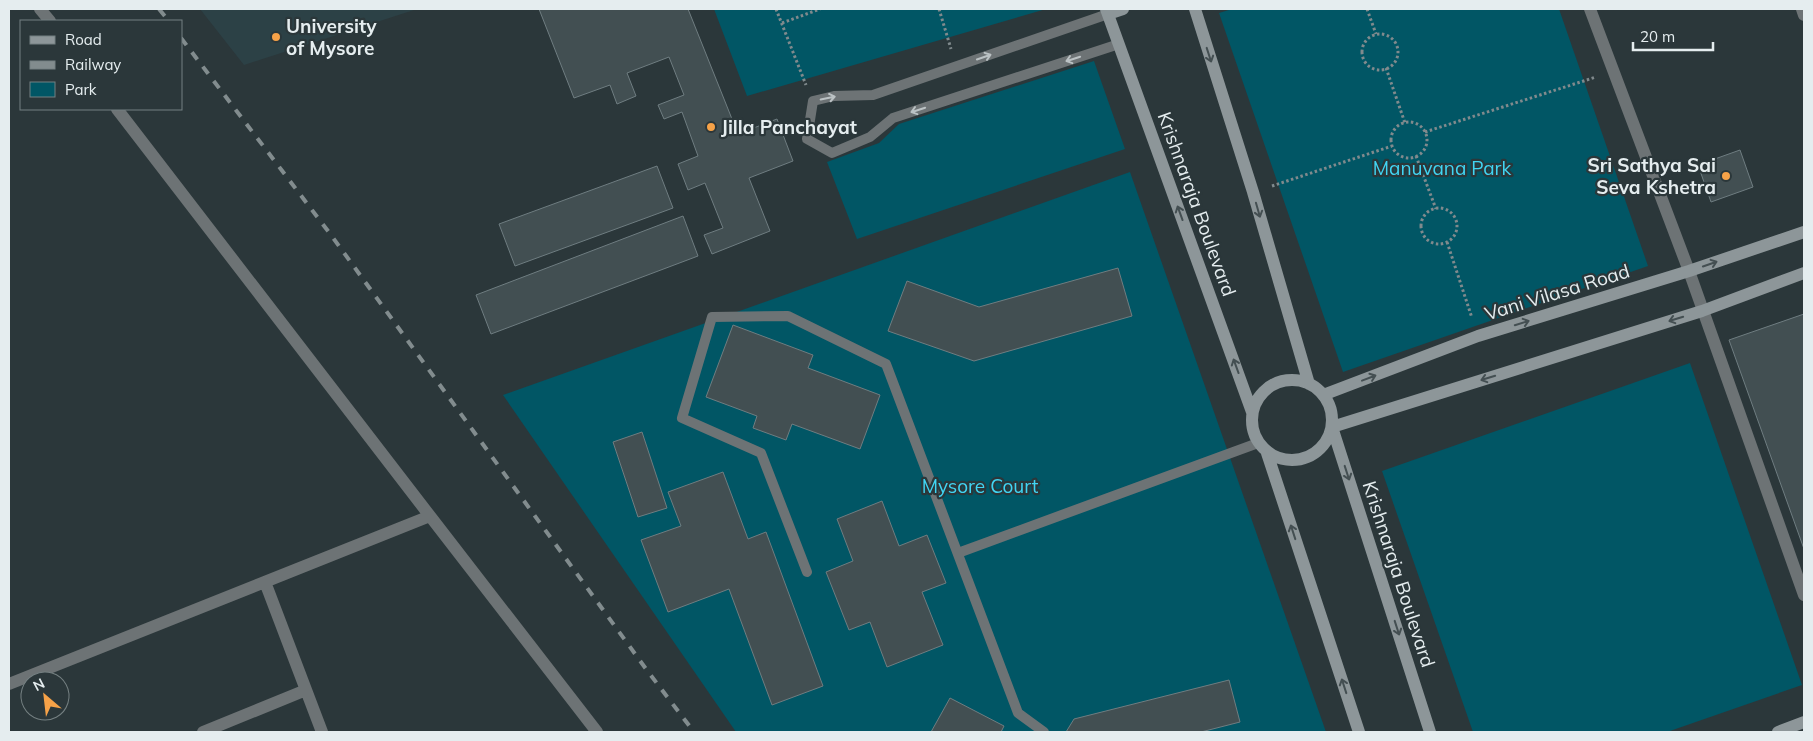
<svg xmlns="http://www.w3.org/2000/svg" width="1813" height="741" font-family="Mulish,sans-serif">
<style>
.built{fill:#2c4146}
.green{fill:#015665}
.building{fill:#424f52;stroke:#6f7d81}
.lines{fill:none;stroke-linecap:round;stroke-linejoin:round}
.path{stroke:#808a8d;stroke-width:3;stroke-dasharray:2.5 2.5;stroke-linecap:butt}
.lane{stroke:#6d7375;stroke-width:10}
.street{stroke:#6d7375;stroke-width:12}
.secondary{stroke:#8d9699;stroke-width:12}
.rail{stroke:#828c8e;stroke-width:4;stroke-dasharray:9 9;stroke-linecap:butt}
.oneway{stroke:#444f52}
.oneway2{stroke:#bbc2c4}
.poi-dot{fill:#f6a248;stroke:#2b373a;stroke-width:2}
.labels{text-anchor:middle;dominant-baseline:central;stroke-width:4.5;stroke-linejoin:round;paint-order:stroke}
.poi-label{font-size:19px;font-weight:bold;fill:#e5edef;stroke:#2b373a;text-anchor:start}
.park-label{font-size:19px;fill:#40d5f3;stroke:#2b373a}
.street-label{font-size:19px;fill:#e5edef;stroke:#2b373a}
</style>
<rect width="100%" height="100%" fill="#2b373a"/>
<!-- built -->
<path class="built" d="M200 9H417L244 65Z"/>
<!-- green -->
<path class="green" d="M714 9H1046L747 96Z
M1232 9H1559L1648 266 1343 372 1219 13Z
M1094 61 1125 149 857 239 827 162 879 143 899 124Z
M1130 172 1326 732H736L503 395Z
M1690 363 1802 685 1667 732H1473L1382 471Z"/>
<!-- building -->
<path class="building" d="M539 9H688L738 134 777 119 793 161 749 178 770 231 712 254 704 235 723 228 705 183 688 190 678 164 698 156 682 112 664 119 658 105 684 95 669 57 627 73 636 96 617 104 610 85 574 98Z
M1740 150 1753 187 1711 202 1698 165Z
M657 166 673 208 515 266 499 224Z
M683 216 698 256 491 334 476 295Z
M1118 268 1132 316 974 361 888 331 907 281 979 307Z
M1804 314V549L1729 340Z
M733 325 813 355 808 368 880 395 860 449 792 424 786 440 753 428 757 416 706 397Z
M642 432 667 508 638 517 613 442Z
M723 472 748 539 766 532 823 686 772 705 729 589 668 612 641 540 681 526 668 492Z
M882 501 899 546 927 535 946 583 922 592 943 645 887 667 870 622 849 630 826 572 853 561 837 519Z
M1229 680 1240 722 1201 732H1066L1074 719Z
M950 698 1004 726 1001 732H931Z"/>
<g class="lines">
<!-- path -->
<path class="path" d="M776 9 806 85
M939 9 951 49
M1367 9 1376 34
M782 23 820 9
M1362 52a18 18 0 1 1 36 0a18 18 0 1 1-36 0Z
M1386 68 1405 123
M1391 140a18 18 0 1 1 36 0a18 18 0 1 1-36 0Z
M1425 132 1596 77
M1416 156 1436 209
M1272 186 1392 146
M1421 226a18 18 0 1 1 36 0a18 18 0 1 1-36 0Z
M1447 242 1472 318"/>
<!-- lane -->
<path class="lane" d="M1108 14 873 95 834 96 813 101 807 139 832 153 870 137 893 118 1119 44
M958 553 1258 443
M807 572 761 453 682 418 712 317 788 316 886 364 1018 713 1044 732"/>
<!-- street -->
<path class="street" d="M40 9 50 21
M1590 9 1689 271 1804 595
M1802 9 1804 15
M117 109 430 516
M265 582 322 732
M9 684 430 516 597 732
M203 732 306 690"/>
<!-- secondary -->
<path class="secondary" d="M1106 9 1252 412
M1195 9 1253 192 1309 384
M1108 14 1123 9
M1252 420a40 40 0 1 1 80 0a40 40 0 1 1-80 0Z
M1323 395 1478 336 1689 271 1804 232
M1267 453 1359 732
M1430 732 1332 427 1702 311 1804 273
M1778 732 1804 722"/>
<!-- rail -->
<path class="rail" d="M159 9 169 21
M181 38 331 235 646 669 694 732"/>
</g>
<!-- one-way arrows -->
<defs><path id="oneway-shaft" d="M-6 0H5M1.5-3L5.5 0L1.5 3" fill="none" stroke-width="1.6" stroke-linecap="round" stroke-linejoin="round" transform="scale(1.25)"/></defs>
<g class="oneway">
<use href="#oneway-shaft" transform="translate(1209 55) rotate(72)"/>
<use href="#oneway-shaft" transform="translate(1258 210) rotate(74)"/>
<use href="#oneway-shaft" transform="translate(1180 213) rotate(-110)"/>
<use href="#oneway-shaft" transform="translate(1710 264) rotate(-19)"/>
<use href="#oneway-shaft" transform="translate(1676 319) rotate(163)"/>
<use href="#oneway-shaft" transform="translate(1522 323) rotate(-17)"/>
<use href="#oneway-shaft" transform="translate(1236 366) rotate(-110)"/>
<use href="#oneway-shaft" transform="translate(1369 378) rotate(-21)"/>
<use href="#oneway-shaft" transform="translate(1488 378) rotate(163)"/>
<use href="#oneway-shaft" transform="translate(1347 473) rotate(72)"/>
<use href="#oneway-shaft" transform="translate(1293 532) rotate(-108)"/>
<use href="#oneway-shaft" transform="translate(1397 628) rotate(72)"/>
<use href="#oneway-shaft" transform="translate(1344 686) rotate(-108)"/>
</g>
<g class="oneway2">
<use href="#oneway-shaft" transform="translate(984 57) rotate(-19)"/>
<use href="#oneway-shaft" transform="translate(1073 59) rotate(162)"/>
<use href="#oneway-shaft" transform="translate(828 98) rotate(-12)"/>
<use href="#oneway-shaft" transform="translate(918 110) rotate(162)"/>
</g>
<!-- markers -->
<g class="poi-dot">
<circle cx="276" cy="37" r="5"/>
<circle cx="711" cy="127" r="5"/>
<circle cx="1726" cy="176" r="5"/>
</g>
<g class="labels">
<!-- poi labels -->
<g class="poi-label">
<text x="286" y="26">University<tspan x="286" dy="22">of Mysore</tspan></text>
<text x="721" y="127">Jilla Panchayat</text>
<text x="1716" y="165" text-anchor="end">Sri Sathya Sai<tspan x="1716" dy="22">Seva Kshetra</tspan></text>
</g>
<!-- park labels -->
<g class="park-label">
<text x="1442" y="168">Manuvana Park</text>
<text x="980" y="486">Mysore Court</text>
</g>
<!-- street labels -->
<g class="street-label">
<text transform="translate(1197 204) rotate(70)">Krishnaraja Boulevard</text>
<text transform="translate(1557 292) rotate(-17)">Vani Vilasa Road</text>
<text transform="translate(1399 574) rotate(72)">Krishnaraja Boulevard</text>
</g>
</g>
<!-- border -->
<rect width="1813" height="741" fill="none" stroke="#e5edef" stroke-width="20"/>
<!-- legend -->
<rect x="20" y="20" width="162" height="90" fill="#2b373a" stroke="#758082"/>
<rect x="30" y="36" width="25" height="8" fill="#8d9699" stroke="#758082"/>
<text x="65" y="45" font-size="15" fill="#e5edef">Road</text>
<rect x="30" y="61" width="25" height="8" fill="#828c8e" stroke="#758082"/>
<text x="65" y="70" font-size="15" fill="#e5edef">Railway</text>
<rect x="30" y="82" width="25" height="15" fill="#015665" stroke="#758082"/>
<text x="65" y="95" font-size="15" fill="#e5edef">Park</text>
<!-- north arrow -->
<g transform="translate(45 696) rotate(332)"><circle r="24" fill="#2b373a" stroke="#758082"/>
<path d="M0-4L9 19L0 12L-9 19Z" fill="#f6a248"/>
<text y="-8" font-size="14" font-weight="bold" text-anchor="middle" fill="#e5edef">N</text>
</g>
<!-- scale -->
<path d="M1633 42v8h80v-8" fill="none" stroke="#e5edef" stroke-width="2.5"/>
<text x="1640" y="42" font-size="15" fill="#e5edef" stroke="#2b373a" stroke-width="4" paint-order="stroke">20 m</text>
</svg>
